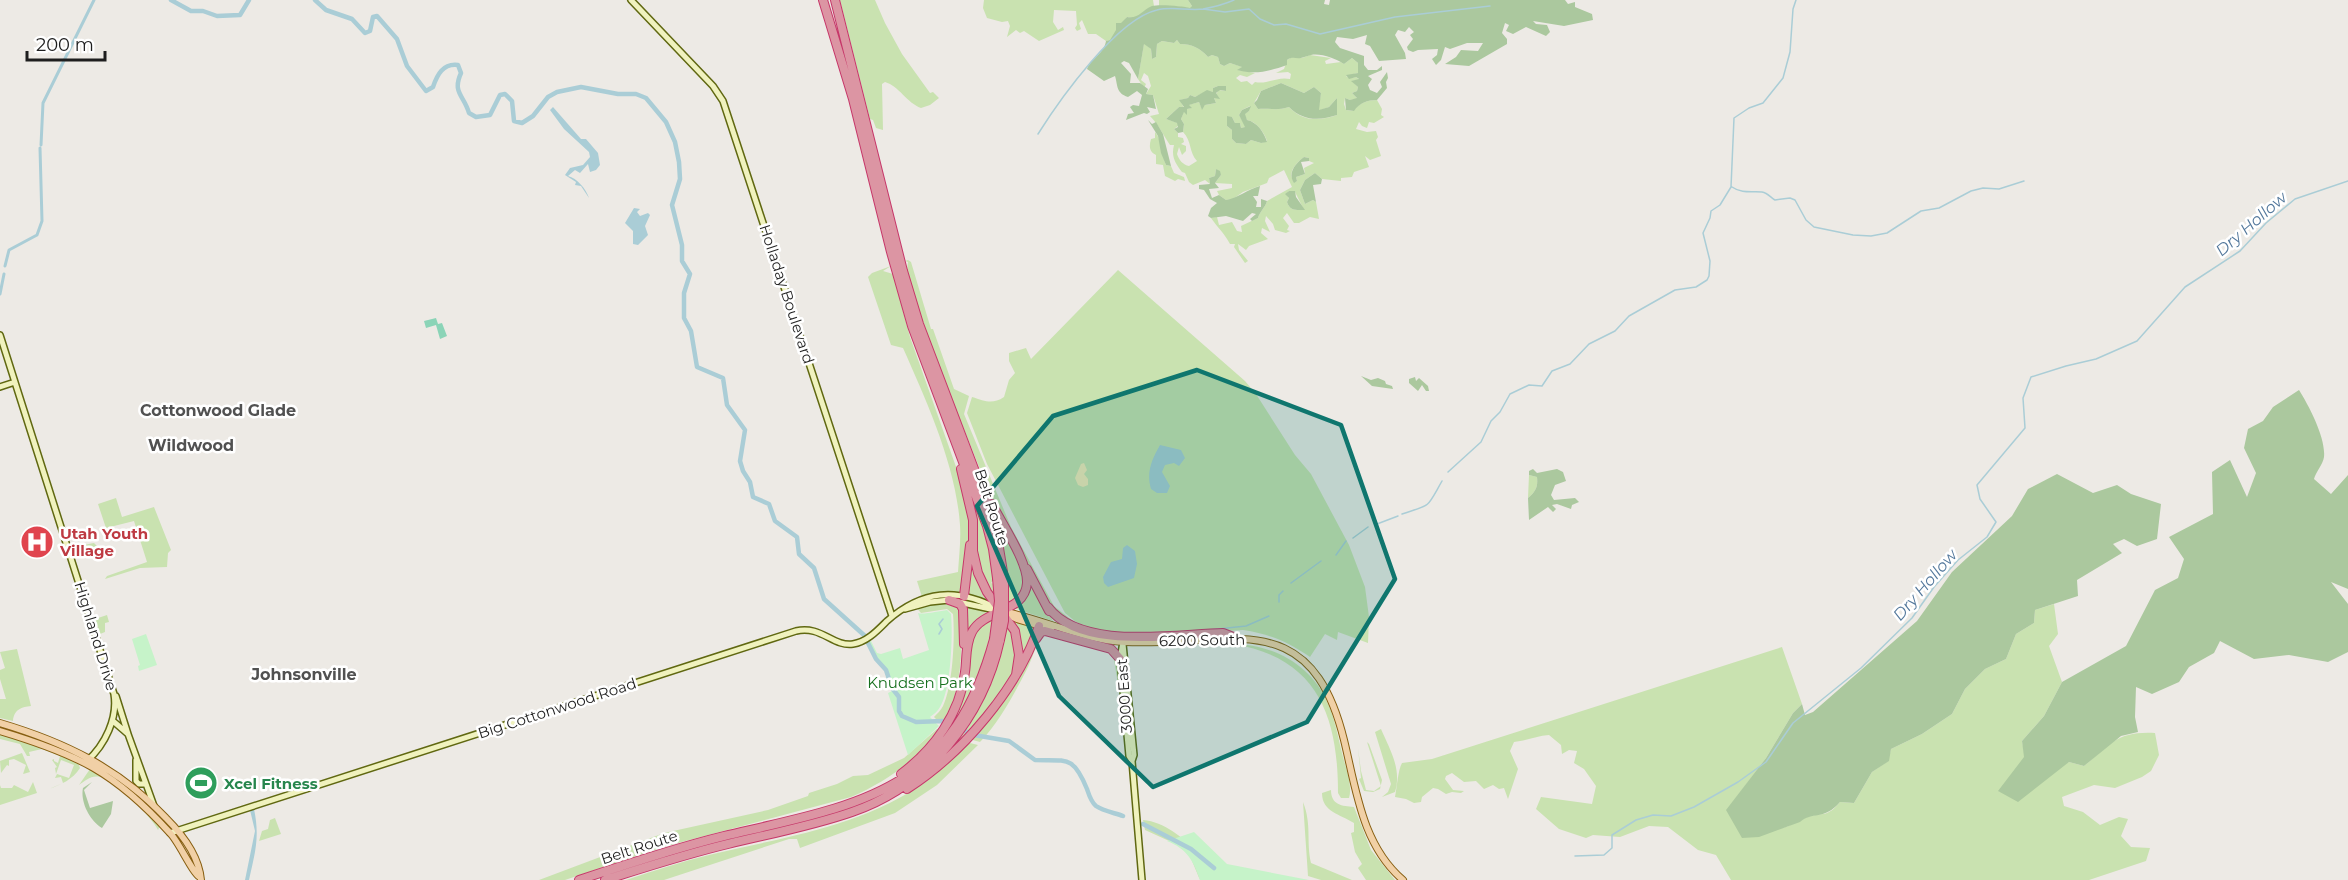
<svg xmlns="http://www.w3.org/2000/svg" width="2348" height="880" font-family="Montserrat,sans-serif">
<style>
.grass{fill:#c9e2b0;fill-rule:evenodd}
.forest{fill:#abc89e}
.sand{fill:#f7eaba}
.park{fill:#c6f3c9}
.pitch{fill:#8bd4b7}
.water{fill:#aacdd6}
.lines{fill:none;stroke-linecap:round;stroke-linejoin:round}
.stream{stroke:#aacdd6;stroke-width:1.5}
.canal{stroke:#aacdd6;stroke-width:3}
.river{stroke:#aacdd6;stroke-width:4.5}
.secondary-casing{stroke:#606811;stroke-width:8}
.primary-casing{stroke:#875e10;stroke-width:8}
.highway-casing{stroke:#c63769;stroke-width:10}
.secondary{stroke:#f0f2be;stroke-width:5}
.primary{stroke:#f1d0a6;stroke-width:6}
.highway{stroke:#dc95a3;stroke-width:8}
.highway-bridge-casing{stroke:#c63769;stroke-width:10;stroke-linecap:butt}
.highway-bridge{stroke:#dc95a3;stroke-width:8}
.marked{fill:#0f766e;fill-opacity:0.2;stroke:#0f766e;stroke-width:4.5;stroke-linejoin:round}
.labels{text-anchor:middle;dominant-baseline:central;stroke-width:5;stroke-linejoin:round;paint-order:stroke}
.street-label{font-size:15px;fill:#1e1e1e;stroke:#fff}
.health-label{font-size:15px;font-weight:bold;fill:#be3a42;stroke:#fff;text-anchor:start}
.park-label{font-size:15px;fill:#17701e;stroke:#fff}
.leisure-label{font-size:15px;font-weight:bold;fill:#27864d;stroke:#fff;text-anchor:start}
.water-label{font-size:16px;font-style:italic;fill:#52779b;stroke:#fff}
.neighbourhood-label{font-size:16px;font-weight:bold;fill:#515151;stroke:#fff}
</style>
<rect width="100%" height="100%" fill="#edeae5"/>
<!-- grass -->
<path class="grass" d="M840 0H875L885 23 902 54 930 93 933 92 939 98 930 105 921 108C907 103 899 86 885 82L882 84 883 130 876 128 873 120 870 119Z
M984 0H1153L1154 6 1135 18 1127 17 1111 40 1106 41 1096 34H1088L1082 20 1079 23 1081 29 1077 31 1075 28 1077 25 1076 11 1054 10 1053 22 1058 30 1063 27 1064 30 1039 41 1024 31 1020 33 1016 30 1007 37 1010 26 1008 21 1002 22 987 18 983 8Z
M1159 0H1188L1192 6 1191 9C1183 6 1168 6 1159 6Z
M1177 40 1180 44C1192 44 1200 48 1208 57L1212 55 1218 57 1220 64 1224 66 1230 63 1243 67 1238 70 1255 73 1247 77 1240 75 1236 78 1241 82 1247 81 1252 85 1255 82C1267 85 1277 76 1290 79L1291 74 1288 72 1276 73 1284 69 1287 60 1292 57 1302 58 1310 55 1331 58 1325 61 1326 64 1341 62 1344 64 1352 58 1358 63V73L1346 76 1349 78 1356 77 1360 80 1352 81 1358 87 1357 91 1352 93 1358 99 1350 100 1345 98 1344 104 1346 110 1353 111C1359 103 1368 100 1377 100L1382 109 1381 115 1384 117 1374 123 1369 122 1367 128 1362 126 1359 122 1356 129 1367 132 1376 131 1378 137 1376 140 1381 156 1370 160 1365 156 1369 167 1354 172 1352 177 1341 178V181L1322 179 1315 173 1305 180 1300 190 1305 204 1313 200 1316 202 1319 219 1310 217 1299 223H1294L1287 213 1283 218 1289 226 1287 230 1290 231 1286 233 1275 230 1273 224 1266 216 1265 221 1270 232 1262 228 1261 233 1268 239 1249 246 1246 250 1238 244 1239 250 1248 261 1245 263 1234 247 1235 244H1230C1225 234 1218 228 1211 218L1217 217 1219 225 1232 222 1237 231 1242 232 1241 226 1258 218C1260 211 1265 208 1267 201L1292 187 1284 170 1269 178 1267 183 1243 192 1233 199 1226 200 1219 195 1217 191 1232 188V184L1215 183 1221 175 1216 169 1215 176 1209 178 1210 184 1205 180 1193 185 1189 182 1185 173 1182 172C1175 163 1171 156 1174 145H1170C1163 135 1159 125 1150 116L1159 114 1153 95 1146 94 1151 86 1148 76 1144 73 1141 80 1146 84 1144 88 1138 79 1144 43 1151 49 1152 59 1156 57 1157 44 1162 41 1174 43ZM1281 83 1304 93 1314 87 1321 93 1318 111 1329 107 1337 98V115C1319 121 1303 122 1289 107 1277 111 1270 108 1258 109L1254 103 1261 91ZM1218 86 1226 87V91L1219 90 1216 94 1219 98H1214L1216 103 1205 105 1202 109 1199 102 1188 105 1191 108 1187 109V114L1184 111 1181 119 1184 124 1183 132C1192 141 1189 153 1197 161L1189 166C1183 165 1179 160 1177 154L1179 147 1182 155 1186 151V146L1181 144 1184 142 1183 138 1178 137V133L1174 129 1178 126V123L1166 119 1179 107 1184 108 1180 100 1188 98 1190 95 1195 97 1207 91 1213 92V88ZM1250 106 1249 111 1244 114 1247 120C1257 122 1264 132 1267 141L1261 143 1251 140 1246 144 1236 143 1232 139V130L1227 126V117H1232L1235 123H1240L1241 128 1246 127 1239 115 1242 110ZM1304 157 1309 158V161L1314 163 1304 168 1305 174 1296 177 1297 181 1294 182C1287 173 1295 164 1304 157ZM1289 191 1295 192 1304 210C1295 210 1290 211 1287 202L1289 198 1286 194Z
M1155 132C1162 140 1162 155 1166 165L1171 166 1174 173 1184 177 1185 181 1178 179 1175 181 1165 176 1163 165 1156 164V155C1149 152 1149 146 1151 139L1155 138Z
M908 260 911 262 931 329H933L954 389 969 396 964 414 1011 527 1054 606 1078 625 1090 628 1076 622 1065 613 987 464 967 413 972 397C985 401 992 405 1004 397L1009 380 1015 373 1009 361V353L1026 348 1031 359 1118 270 1245 381 1256 394 1295 455 1311 474 1349 545 1365 587 1369 617 1368 643 1338 632 1337 640 1325 634 1310 657C1288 642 1270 634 1243 630 1190 632 1098 646 1054 613L990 494 922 325 907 270 908 262 905 261Z
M891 266 883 271 893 274 910 337 966 495 970 535 965 578 961 593 942 592 922 597 917 581 958 572C959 557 961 540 960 525 956 466 927 402 903 348L891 345 868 277 872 273Z
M1529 475 1537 477C1538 487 1536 491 1528 498Z
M972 495C982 523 990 550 994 580L991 583 994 584V596L987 587 977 562Z
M116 498 122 517 154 507 171 550 168 553 167 567 140 568 105 579 107 576 147 562 134 521 106 528 98 504Z
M999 522 1022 566 1024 589 1009 606V583L1011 582 1008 579Z
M94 543 97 546 96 550 76 556 73 547Z
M971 563H972L989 602 967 595Z
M1031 581 1053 621 1013 608Z
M946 603 961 608C962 648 963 683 946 720H937L934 717C937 714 941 710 943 706 953 685 955 637 953 614L947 609 921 613 916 607Z
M2054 604 2058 634 2049 646 2062 682 2044 716 2022 741 2025 757 1999 792 2069 762 2084 766C2111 744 2117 731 2155 733L2159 755 2151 771 2142 777 2115 788 2094 785 2062 797 2064 806 2083 812 2100 825 2119 817 2128 819 2121 836 2131 847 2150 848 2146 861 2089 880H1731L1716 855 1698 850 1668 827 1649 826 1620 837 1593 835 1586 838 1559 829 1536 809 1541 797 1592 804 1596 786 1584 769 1574 763 1577 751 1569 750 1562 754 1561 745 1549 735C1536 736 1526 741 1514 742L1510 751 1518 769 1508 799 1504 788 1499 789 1493 785 1484 789 1476 781 1464 782 1452 773 1446 776 1445 779 1453 790 1464 791 1461 793 1452 792 1446 794 1438 789 1433 788 1422 797 1421 802 1414 803 1406 799 1395 797C1397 787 1398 770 1402 763L1432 759 1782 647 1802 704 1793 713 1766 758 1727 810C1738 814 1772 829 1781 828 1791 827 1798 819 1807 817 1823 812 1827 818 1840 802L1854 803 1872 772 1888 761 1891 749 1922 734 1952 714 1965 689 1985 669 2006 659 2016 634 2034 623 2035 610Z
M967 605 987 613 975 621 967 633 965 606Z
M107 615 109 622 105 623V632L100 634 95 619Z
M993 615C989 652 975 688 954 722L952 721 968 648 974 629Z
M1007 621C1013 629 1019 648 1017 657 1012 686 976 728 953 748 984 709 1000 669 1007 621Z
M1012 621 1035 628 1023 660Z
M1044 633C1035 645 1033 658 1026 671 1013 696 999 722 980 742L969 739 1023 670 1039 637 1044 633 1112 650C1121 660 1119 679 1119 691L1113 653Z
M1232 644C1273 644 1312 665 1328 704 1335 719 1338 737 1342 753 1345 766 1353 785 1349 798H1341L1338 793C1338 715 1317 657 1232 644Z
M17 649 31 706C22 707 14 709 13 721L0 718V699H6L0 679V670L5 668 0 652Z
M937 729 939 732C914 761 886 782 851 797L663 847 565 880H539L664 833 768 810 808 796 809 793 837 784 853 776 868 775 904 758Z
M1381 729C1390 750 1402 769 1395 792L1382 797 1388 792 1391 784 1375 732Z
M0 734 40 746 78 763 80 768C72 780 62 784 49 789L63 783 61 777 55 778 57 774 69 778 74 765 61 760 56 774 55 768 57 767 52 760 54 759V761L58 763 60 756 42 749 29 752 30 756H27L20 744 0 739Z
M966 742 978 745 937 785 895 813 800 848 797 839H789L664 880H626C653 871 681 862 709 855 784 837 863 827 928 780 943 770 954 755 966 742Z
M1367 742 1369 744 1382 780 1380 789 1373 792 1364 791 1359 779 1361 778 1358 748 1361 771 1366 790 1374 791 1381 786Z
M22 753 30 772 23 774 26 765 14 759 9 760V766L7 765 1 773 0 761Z
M90 769H92L125 792 160 826 158 830C152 817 114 779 100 777 91 775 85 781 79 785Z
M33 782 37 793 0 805V785L1 788H12L14 785 28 792Z
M1331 790C1331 805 1342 806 1354 807L1371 850 1395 880H1366L1358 868 1362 864 1355 852 1351 833 1354 832V823C1340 814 1322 812 1322 793Z
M1303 802C1312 825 1306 841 1311 863L1352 880H1321L1308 876Z
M275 818 281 834 259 841 262 831 268 829 270 820Z
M1143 820C1165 822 1181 837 1197 851L1200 880 1190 856 1178 845 1145 830Z"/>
<!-- forest -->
<path class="forest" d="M1188 0H1325L1324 4 1329 5 1330 0H1565L1568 4 1575 2V7L1592 14 1593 20 1564 26 1533 21 1536 24 1547 25 1550 32 1546 36 1526 27 1513 34 1506 31 1509 25 1505 23 1502 33 1507 39V44L1469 66 1445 64 1456 57 1461 50 1478 51 1483 43H1467L1450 49 1445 47 1441 60 1436 65 1432 59 1437 55 1438 49 1418 50 1413 52 1408 50 1407 47 1413 39 1410 35 1414 32 1409 27 1405 32 1398 30 1395 35 1405 53 1406 59 1379 61 1370 46 1365 44 1367 35 1353 39 1337 37 1335 42 1340 48 1364 56V65L1368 70H1377L1382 66V70L1368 76 1372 79 1368 85 1370 90 1377 93 1382 87 1380 82 1387 72 1388 78 1386 82 1387 88 1377 100C1368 100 1359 103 1354 111L1346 110 1345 98 1350 100 1357 98 1352 93 1357 91 1358 87 1351 81 1359 79 1356 77 1349 79 1346 75 1358 73V63L1352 58 1344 64C1336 59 1321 53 1311 55 1310 55 1302 58 1301 58 1295 59 1293 56 1287 60V65C1270 71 1255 75 1237 70L1242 67 1230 63 1224 66 1220 64 1218 57 1212 55 1208 57C1200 48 1192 44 1180 44L1177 40 1174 43 1162 41 1157 44 1156 57 1152 59 1151 49 1144 44 1138 79 1129 63 1124 61 1121 63 1131 74 1130 83H1140L1148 89 1146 94 1153 95 1156 109 1147 107 1150 112 1147 114 1144 113 1126 120 1128 114 1134 113 1130 107 1133 105 1139 106 1142 95 1137 91 1128 97C1116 93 1118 86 1115 76L1104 81 1087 69C1091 58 1104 54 1106 41L1110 40 1116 30V23H1121L1127 17C1139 19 1142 10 1152 6 1159 4 1184 6 1190 8L1192 6Z
M1281 83 1304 93 1314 87 1321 93 1319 110 1329 107 1337 98V115C1319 121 1303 121 1289 107 1277 111 1270 108 1258 109L1254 103 1257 100 1261 91Z
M1218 86H1226V91L1220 90 1216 93 1220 99 1214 98 1216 103 1205 105 1202 110 1199 102 1189 105 1192 108 1187 109V115L1184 112 1181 119 1184 124 1183 132 1178 133 1174 129 1178 127 1177 123 1166 119 1179 107H1184L1179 100 1188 98 1190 95 1195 97 1207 90 1213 92V88Z
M1251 106 1249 111 1245 114 1247 120C1257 122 1264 132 1267 142L1261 143 1251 140 1246 144 1236 143 1232 139V130L1227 126V116L1232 117 1235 123H1240L1241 128 1245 127 1239 115 1242 110Z
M1148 120 1152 124 1156 122 1163 134 1171 166 1166 165 1161 153 1158 136Z
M1304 157 1309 158V161L1301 162 1305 174 1296 177 1297 181 1294 183C1287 173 1296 163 1304 157Z
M1216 169 1220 171 1221 175 1215 183 1219 188 1209 189 1212 198 1219 195 1226 200C1238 198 1248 189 1260 186L1258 196H1253L1257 202 1256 207H1261V199L1267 201C1265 208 1260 211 1258 218L1252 221 1250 219 1256 214 1252 213 1243 221 1226 216 1211 218 1208 216 1211 208 1217 203 1210 199 1204 190 1199 189V185L1210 184 1209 178 1215 176Z
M1315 173 1322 179 1321 184 1313 185 1316 202 1313 200 1305 204 1300 190 1305 180Z
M1289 191H1295L1296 197 1305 210C1295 210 1290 211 1287 202L1289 198 1285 194Z
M1361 376 1371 380 1378 378 1385 381 1386 384 1392 386 1393 389 1372 386Z
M1415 377 1416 381 1419 378 1428 386 1429 391H1426L1422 385 1418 391 1409 383V379Z
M2299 390C2309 406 2326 438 2324 457 2323 464 2316 472 2314 479L2331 494 2348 475V589L2331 582 2348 604V652L2328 662 2289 655 2254 659 2220 641 2214 653 2189 667 2179 682 2152 694 2136 687 2135 717 2138 732 2121 736 2084 766 2069 762 2018 802 1998 791 2024 757 2022 741 2044 716 2062 682 2126 646 2155 590 2178 578 2184 559 2169 537 2213 514 2212 472 2230 460 2247 497 2256 473 2244 448 2248 429 2263 421 2273 407Z
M1533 469 1537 473 1557 469 1563 472 1566 481 1555 485 1551 495 1554 500 1575 498 1579 502 1572 505 1571 509 1557 504 1552 505 1556 509 1553 512 1548 507 1529 520 1528 498C1536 491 1538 487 1537 477L1529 475V471Z
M2057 474 2093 493 2117 485 2131 494 2161 504 2157 539 2137 546 2124 539 2113 544 2122 553 2077 580 2078 596 2035 610 2034 623 2016 634 2006 659 1985 669 1965 689 1952 714 1922 734 1891 749 1889 761 1872 772 1854 803 1840 802C1824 821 1812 811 1800 822L1759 837 1742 838 1726 810 1766 758 1793 713 1802 704 1805 715 1813 712 1917 621 1952 572 2012 516 2028 489Z
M92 782 84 790 90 808 113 801 111 814 102 828C90 821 80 802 83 788Z"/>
<!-- sand -->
<path class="sand" d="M1084 463 1087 470 1084 474 1088 479V485L1083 487 1078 485 1075 478 1081 464Z"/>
<!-- park -->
<path class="park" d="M947 610 951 614C953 635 951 690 940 707 938 711 934 714 930 717L939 726 908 755 888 693 894 690 886 670 876 659 867 641H871L877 653 881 654 900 648 903 659 929 650 918 613C923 615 939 611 947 610Z
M146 634 157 665 139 671 138 666 140 665 132 639Z
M1194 832 1227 864 1309 880H1200C1193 860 1187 849 1167 841Z"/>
<!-- pitch -->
<path class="pitch" d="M436 318 438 324 442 323 447 336 440 339 436 325 426 328 424 321Z"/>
<!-- water -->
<path class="water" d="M553 107 581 139H586L598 153 600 165 596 170 590 172 588 164 580 173 575 170 568 176C577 178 586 189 589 198L581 186 575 185 576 182 565 175 570 168 583 165 590 157 589 152 564 129 550 110Z
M634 208 640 209 637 212 640 216 648 213 650 215 645 226 648 235 638 245 633 244V231L625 223Z
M1160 445 1181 450 1185 458 1179 466 1174 463 1165 465 1162 472 1170 486 1167 493H1157L1151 489C1146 472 1152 459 1160 445Z
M1127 545 1135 551 1137 564 1134 578 1108 587 1104 583 1103 577 1111 562 1122 559 1123 548Z
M254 809C260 837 255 853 249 880H245L255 831 250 810Z"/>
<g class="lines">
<!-- stream -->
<path class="stream" d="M1203 9 1225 12 1249 9 1260 19 1274 25 1286 24 1320 34 1395 17 1490 6
M1038 134C1060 99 1117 19 1157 10 1172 6 1188 11 1203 9 1214 7 1225 4 1234 0
M1732 187C1742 194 1752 191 1762 192 1768 193 1771 198 1775 200L1790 198 1795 200 1806 220 1814 227 1853 235 1871 236 1887 233 1921 211 1939 208 1971 191 1983 188 1999 189 2024 181
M1448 472 1481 442 1491 421 1500 412 1510 394 1529 385 1542 386 1552 371 1570 364 1589 344 1615 331 1629 316 1675 290 1696 287 1707 280 1709 276 1710 261 1703 233 1710 218 1711 211 1720 205 1731 187 1734 118 1749 108 1763 103 1783 78 1790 52 1793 9 1796 0
M1402 514C1432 504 1426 509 1442 481
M1377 524 1398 516
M1353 538 1368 527
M1336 555 1346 541
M1291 583 1321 561
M1279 602V595L1283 591
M1199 631 1246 626 1269 616
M939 634 942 629 939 624 943 619
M1575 856 1604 855 1612 848V835L1636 820 1653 815 1671 816 1694 807 1738 782 1766 762 1793 723 1861 668 1912 618 1934 587 1958 560 1987 537 1996 522 1980 499 1977 485 2025 428 2023 398 2031 377 2066 366 2096 359 2137 341 2185 287 2240 251 2266 223 2295 199 2348 181"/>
<!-- canal -->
<path class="canal" d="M41 145 43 103 94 0
M5 266 9 250 37 235 42 221 40 148
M0 294 4 274"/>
<!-- river -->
<path class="river" d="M171 0 191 11H203L217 16 240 15 249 0
M315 0 326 10 352 19 365 33 370 31 373 17 377 16 397 39 407 66 426 91 433 87C437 75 443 63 458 65L461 73C452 93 464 95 469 113L476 117 490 115 500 95 505 94 512 101 514 121 522 123 533 116 548 97 557 92 581 87 618 94H636L646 98 666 122 675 142 679 162 680 179 672 205 682 245V261L690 274 684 293V318L691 331 697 367 723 378 727 405 745 430 740 461 743 471 750 482 753 497 769 504 775 521 797 537 799 554 814 568 824 599 865 636
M867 641 876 659 886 670 892 688 899 697V711L902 716 916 722 943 721 948 723
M958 728 974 735 1009 741 1035 760C1067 761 1073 755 1087 789 1089 795 1091 802 1096 806 1103 811 1115 813 1123 816
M1143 824 1191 849 1214 868"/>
<defs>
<path id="secondary" d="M631 0 713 86 723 101 892 616
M0 335 114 694C118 718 105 745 87 761
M0 387 15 382
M905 609 930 602 949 600 995 610
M1123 642 1120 659 1129 756 1132 761 1142 880
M1123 644 1134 755 1132 761
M116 696 128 734
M113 721 128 734 154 806
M136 760V781L139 784H145
M170 833 796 631C821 625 833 647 853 644 867 642 878 630 887 621 922 590 957 587 998 609"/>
<path id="primary" d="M1002 611C1043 619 1083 640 1125 642 1229 647 1310 602 1344 740 1356 789 1362 845 1403 880
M1007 614 1017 619 1051 629
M0 723C64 742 119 768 166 818 183 835 199 856 201 880
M0 731C77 754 115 772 170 833 179 842 193 874 200 877"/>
<path id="highway" d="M823 0 853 99 891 252 912 326 987 526 993 549 997 578
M835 0 903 271 919 324 995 524 1004 578
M961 469 973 520V551L978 573 987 592 1015 631 1019 655 1016 675
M1027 569 1049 611
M964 596 970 545
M949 600 960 604 963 609 964 644
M1048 607C1081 651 1174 634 1223 633L1236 638
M1036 639 1041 632 1045 631 1111 649 1120 659
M901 774C934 749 960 714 965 672 967 659 965 645 972 632 984 609 1025 613 1027 583 1028 562 1002 524 992 504
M907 789C963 753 1018 688 1039 626
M579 880C627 864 675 848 724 836 861 804 952 793 994 639
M605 880C646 867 686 854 728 844 769 834 812 826 852 812 928 786 983 718 1000 640"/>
</defs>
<!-- secondary casing -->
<use href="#secondary" class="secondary-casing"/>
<!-- primary casing -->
<use href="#primary" class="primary-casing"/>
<!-- highway casing -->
<use href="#highway" class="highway-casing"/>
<!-- secondary -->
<use href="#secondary" class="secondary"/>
<!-- primary -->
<use href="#primary" class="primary"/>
<!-- highway -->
<use href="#highway" class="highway"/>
<defs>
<path id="highway-bridge" d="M994 639 999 601 997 578
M1000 640 1004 621V578"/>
</defs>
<!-- highway-bridge casing -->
<use href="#highway-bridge" class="highway-bridge-casing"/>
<!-- highway-bridge -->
<use href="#highway-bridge" class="highway-bridge"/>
</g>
<!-- marked area -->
<path class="marked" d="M1197 370 1341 425 1395 579 1307 722 1153 787 1059 696 977 506 1053 416Z"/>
<!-- icons -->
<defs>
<symbol id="hospital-disc" viewBox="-11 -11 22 22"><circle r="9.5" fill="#e0444e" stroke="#fff"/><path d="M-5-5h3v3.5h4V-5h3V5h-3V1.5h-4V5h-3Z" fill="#fff"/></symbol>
<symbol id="stadium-disc" viewBox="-11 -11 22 22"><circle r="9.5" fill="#2e9e5b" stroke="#fff"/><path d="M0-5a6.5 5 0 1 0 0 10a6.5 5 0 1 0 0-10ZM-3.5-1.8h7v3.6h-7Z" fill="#fff"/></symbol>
</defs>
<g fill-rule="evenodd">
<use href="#hospital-disc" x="18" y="523" width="38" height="38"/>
<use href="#stadium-disc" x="182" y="764" width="38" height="38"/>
</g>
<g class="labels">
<!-- street labels -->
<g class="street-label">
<text transform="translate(787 294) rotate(72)">Holladay Boulevard</text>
<text transform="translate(992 507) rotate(72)">Belt Route</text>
<text transform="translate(96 636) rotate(73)">Highland Drive</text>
<text transform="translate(1202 640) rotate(-1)">6200 South</text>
<text transform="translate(1124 696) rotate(-94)">3000 East</text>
<text transform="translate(557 708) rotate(-18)">Big Cottonwood Road</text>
<text transform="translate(639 847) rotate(-18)">Belt Route</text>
</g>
<!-- health labels -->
<g class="health-label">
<text x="60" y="533">Utah Youth<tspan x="60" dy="17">Village</tspan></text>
</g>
<!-- park labels -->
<g class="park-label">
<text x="920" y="682">Knudsen Park</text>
</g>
<!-- leisure labels -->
<g class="leisure-label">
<text x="224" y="783">Xcel Fitness</text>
</g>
<!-- water labels -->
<g class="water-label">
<text transform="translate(2251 224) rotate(-41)">Dry Hollow</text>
<text transform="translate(1925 585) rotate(-49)">Dry Hollow</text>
</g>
<!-- neighbourhood labels -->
<g class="neighbourhood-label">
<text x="218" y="410">Cottonwood Glade</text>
<text x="191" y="445">Wildwood</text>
<text x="304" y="674">Johnsonville</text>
</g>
</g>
<!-- scale -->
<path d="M27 51v9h78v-9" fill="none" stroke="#1e1e1e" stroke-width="3"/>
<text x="36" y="51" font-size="18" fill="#1e1e1e" stroke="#ffffff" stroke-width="4.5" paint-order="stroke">200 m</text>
</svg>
